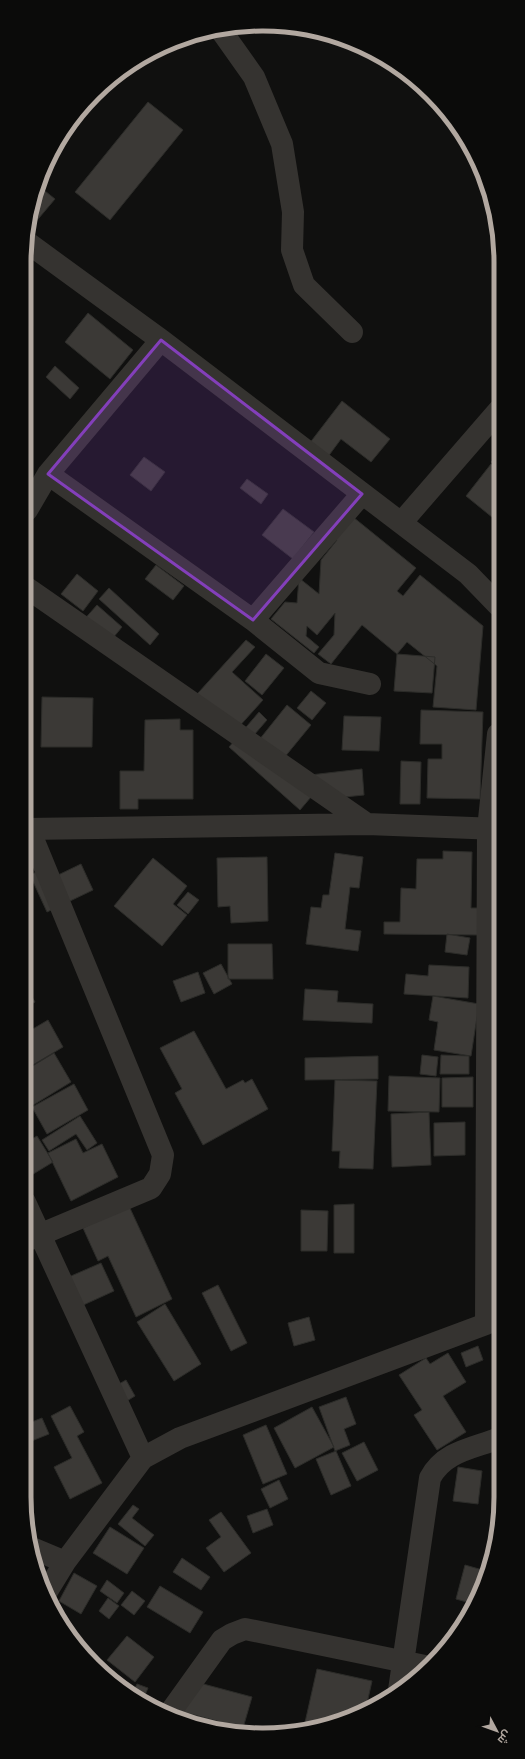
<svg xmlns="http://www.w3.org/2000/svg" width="525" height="1759" font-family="'DM Sans',Cairo,sans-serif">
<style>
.building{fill:#3b3936;stroke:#2c2c29}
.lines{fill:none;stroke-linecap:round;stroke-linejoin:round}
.minor{stroke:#353330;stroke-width:22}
.marked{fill:#833fba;fill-opacity:0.2;stroke:#833fba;stroke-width:3;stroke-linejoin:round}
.rim{fill:none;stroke:#b2a8a0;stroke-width:5}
</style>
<rect width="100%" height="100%" fill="#10100f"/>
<!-- building -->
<path class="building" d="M148 102 183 130 110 220 75 192Z
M40 187 55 199 28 231 29 216Z
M88 313 133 350 110 379 65 342Z
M55 366 79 388 70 399 46 377Z
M342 401 390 439 371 462 341 439 327 458 309 444Z
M499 453V468L491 462Z
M144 457 165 472 151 491 130 475Z
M491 464 499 470 498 522 466 496Z
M247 479 268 494 261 504 240 488Z
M283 509 314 532 293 559 262 535Z
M353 517 416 568 397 591 403 596 420 575 483 626 476 710 433 707 437 666 407 642 397 654 362 625 331 664 318 654 334 635 335 613 317 635 307 626 306 636 319 647 314 653 271 619 285 602 297 603 299 578 319 594 321 560 337 540 335 539Z
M156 565 184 586 173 600 145 579Z
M77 574 98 591 83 611 61 594Z
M109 588 159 634 150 645 99 599Z
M97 605 122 627 108 644 82 622Z
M246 640 255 647 232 672 263 700 228 739 189 703Z
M266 654 284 668 262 695 245 681Z
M397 654 435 657 432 693 394 691Z
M311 691 326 703 312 720 297 708Z
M42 697 93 698 92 747H41Z
M287 705 311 725 279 764 255 745Z
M421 710 483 712 480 799 427 798 428 759H442V744H420Z
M259 712 267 720 248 742 311 797 300 810 229 747Z
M344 716 381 717 379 751 342 750Z
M180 719V730H193V799H138V809H120V771H144L145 720Z
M401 761 421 762 420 804H400Z
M362 769 364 795 335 798 310 775Z
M443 851 472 852 471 908H481L480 935 384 934V922H400L401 888 416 889 417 859H443Z
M335 853 363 857 359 888 350 887 345 929 361 931 358 951 306 944 311 907 321 908 323 895H329Z
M267 857 268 921 231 923 230 906 218 907 217 858Z
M153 858 187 886 173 904 187 915 162 946 114 906Z
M81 864 93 890 47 912 30 875 49 866 54 877Z
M188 892 199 900 188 914 177 905Z
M447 934 470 938 467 955 445 952Z
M228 944H272L273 979H228Z
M221 964 232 984 214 994 203 973Z
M429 965 469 967 468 998 404 994 406 974 428 976Z
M198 972 205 993 181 1002 173 981Z
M26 987 35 1002 26 1007Z
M305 989 338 991 337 1002 373 1004 372 1023 303 1020Z
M433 996 479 1004 471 1056 434 1050 438 1022 429 1020Z
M48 1020 63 1047 26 1069V1033Z
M194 1031 226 1089 243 1080 245 1083 252 1079 268 1109 203 1145 175 1093 182 1089 160 1048Z
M54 1053 71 1082 30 1107 25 1100 26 1070Z
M422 1055 438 1057 436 1076 420 1074Z
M441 1055 469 1056V1074H440Z
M378 1056V1079L305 1080V1058Z
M389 1076 440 1078 439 1112 388 1111Z
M473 1077V1107H442V1078Z
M335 1080 377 1081 373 1169 339 1168 340 1151H332Z
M74 1084 88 1110 47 1134 32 1107Z
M429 1112 431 1165 392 1167 391 1114Z
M80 1116 97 1143 87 1150 76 1134 49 1151 42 1140Z
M465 1122V1155L434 1156V1123Z
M37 1136 53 1162 25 1179V1143Z
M76 1139 83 1153 102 1144 118 1177 71 1201 48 1153Z
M354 1204V1253H334V1205Z
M129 1206 172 1299 136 1317 108 1256 98 1261 83 1228Z
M301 1210 328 1211 327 1251H301Z
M101 1263 114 1291 68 1312 55 1283Z
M218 1285 247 1343 231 1351 202 1293Z
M165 1304 201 1364 174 1381 137 1322Z
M309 1317 315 1340 294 1346 288 1323Z
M478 1346 483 1360 466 1367 461 1353Z
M448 1353 466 1382 443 1396 466 1432 437 1450 414 1415 422 1410 399 1375 426 1358 430 1364Z
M126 1380 135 1396 112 1410 103 1393Z
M346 1397 356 1424 344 1429 350 1445 335 1451 319 1407Z
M70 1406 84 1432 77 1436 102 1483 70 1499 54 1467 72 1458 51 1416Z
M312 1407 334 1447 295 1468 274 1428Z
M42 1418 49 1434 24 1444V1425Z
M266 1425 287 1474 263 1484 243 1435Z
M364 1442 378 1470 357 1481 342 1453Z
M336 1451 351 1486 331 1495 316 1459Z
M458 1467 482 1471 478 1504 453 1501Z
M279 1480 288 1499 270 1508 261 1489Z
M133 1505 139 1509 132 1518 154 1535 145 1546 118 1524Z
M267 1509 273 1525 253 1533 247 1516Z
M221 1512 251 1553 224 1572 206 1548 221 1537 209 1520Z
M110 1527 144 1548 127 1574 93 1553Z
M182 1558 210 1577 201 1590 173 1572Z
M465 1565 486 1571 474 1604 456 1599Z
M74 1573 97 1586 81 1614 59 1601Z
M107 1580 124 1593 117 1603 100 1591Z
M160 1586 203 1612 190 1633 147 1607Z
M132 1591 145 1601 134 1615 121 1605Z
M108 1598 119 1606 109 1619 99 1611Z
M127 1636 154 1657 135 1682 107 1660Z
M317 1669 372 1681 366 1708 339 1722 304 1727Z
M192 1681 252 1697 243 1728 183 1712Z
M137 1684 148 1688 143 1700 133 1692Z"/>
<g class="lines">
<!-- minor -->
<path class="minor" d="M220 29 254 77 282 144 293 212 292 250 304 285 352 332
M28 243 161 340 468 574 498 605
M48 474 253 620 319 673 370 684
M27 510 48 474 161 340
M401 523 499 410
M27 588 367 824
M253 620 362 494
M26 829 367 824 498 829
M25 1202 143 1458
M25 1241 151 1188 160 1174 163 1155 29 829
M34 1549 65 1562
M46 1593 65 1562 143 1458 180 1438 486 1324 488 829 498 734
M399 1690 430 1478C444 1452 470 1449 497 1439
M169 1714 222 1640 232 1634 245 1629 425 1666"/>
</g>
<!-- marked area -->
<path class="marked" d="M161 340 362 494 253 620 48 474Z"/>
<!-- crop -->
<path d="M0 0H525V1759H0ZM262 31H263A231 231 0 0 1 494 262V1497A231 231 0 0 1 263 1728H262A231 231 0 0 1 31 1497V262A231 231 0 0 1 262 31Z" fill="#0b0b0a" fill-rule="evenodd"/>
<path class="rim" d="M262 31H263A231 231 0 0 1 494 262V1497A231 231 0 0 1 263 1728H262A231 231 0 0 1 31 1497V262A231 231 0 0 1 262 31Z"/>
<!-- north arrow -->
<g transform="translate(497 1731) rotate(131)" stroke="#0b0b0a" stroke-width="3" paint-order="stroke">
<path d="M0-3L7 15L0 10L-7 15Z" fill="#b2a8a0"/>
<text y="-6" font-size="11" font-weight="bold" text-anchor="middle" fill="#b2a8a0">ش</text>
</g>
</svg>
